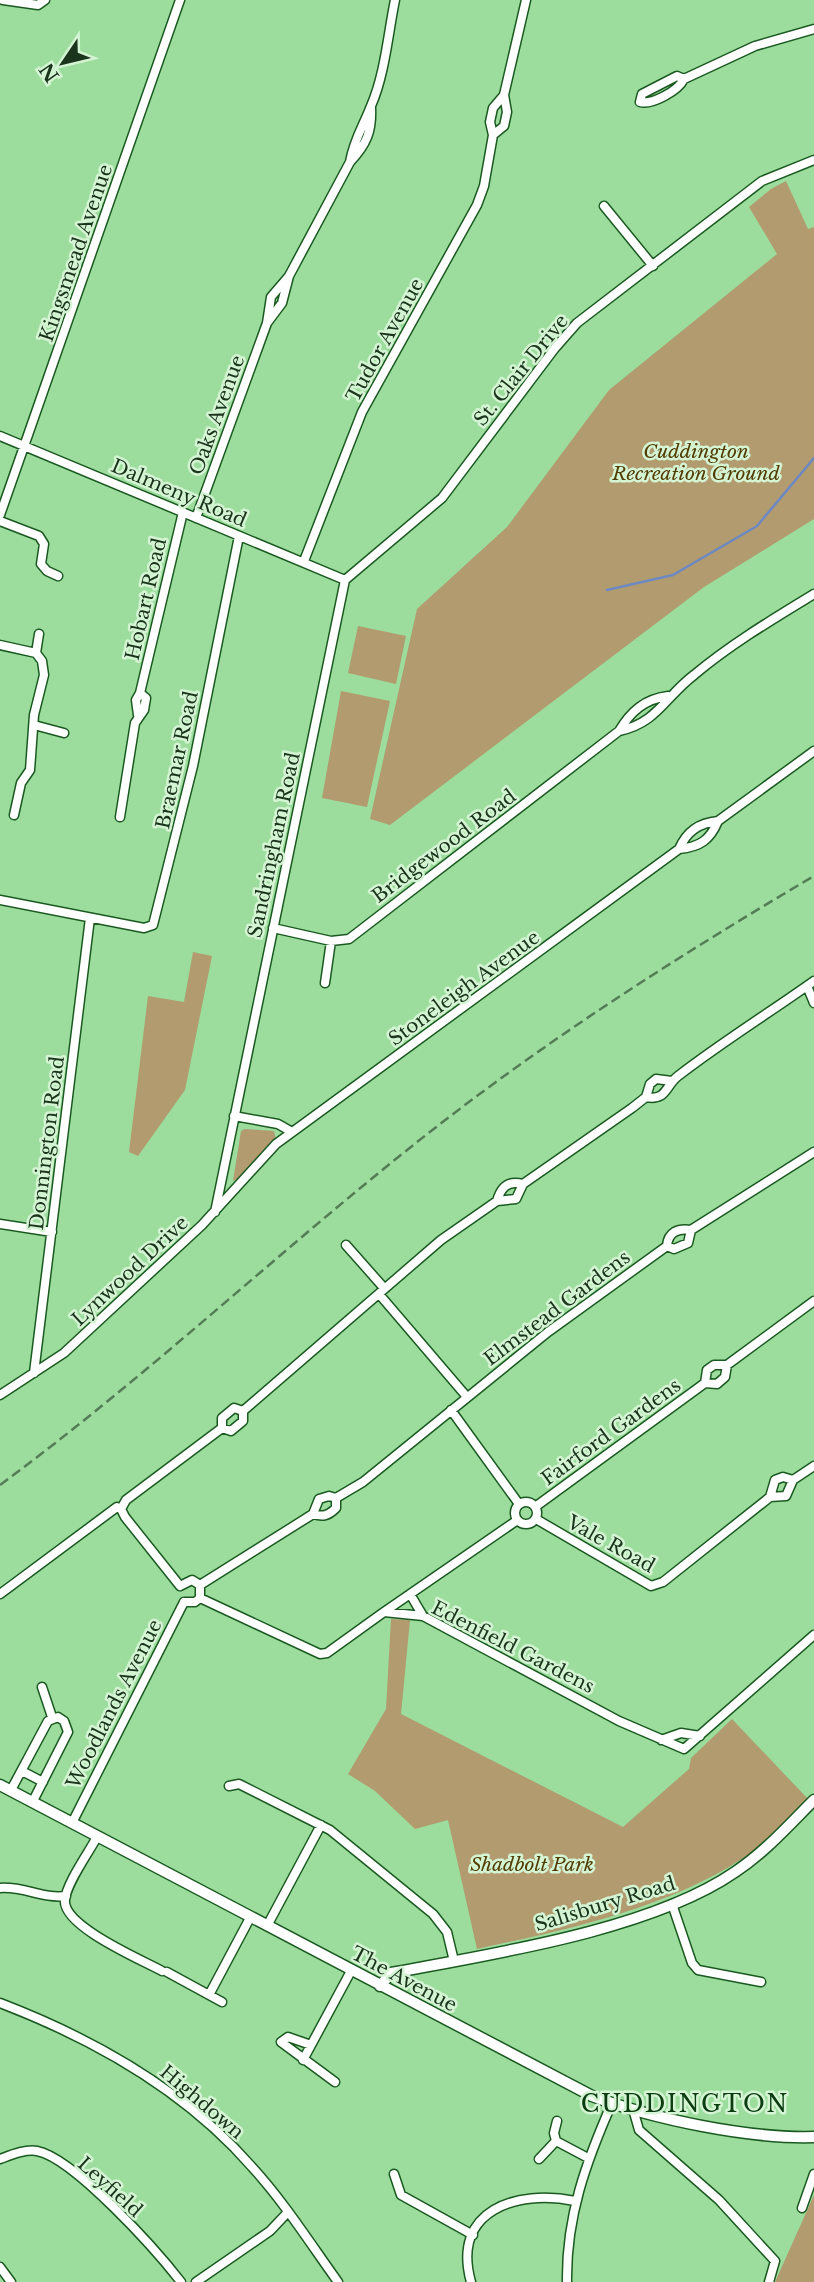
<svg xmlns="http://www.w3.org/2000/svg" width="814" height="2282" font-family="'Libre Baskerville',serif">
<style>
.green{fill:#b19b6f}
.lines{fill:none;stroke-linecap:round;stroke-linejoin:round}
.stream{stroke:#6e89c2;stroke-width:2.5}
.minor-casing{stroke:#1a5a21;stroke-width:11}
.tertiary-casing{stroke:#1a5a21;stroke-width:13}
.minor{stroke:#fff;stroke-width:8}
.tertiary{stroke:#fff;stroke-width:10}
.rail{stroke:#537d54;stroke-width:2.5;stroke-dasharray:10 5;stroke-linecap:butt}
.labels{text-anchor:middle;dominant-baseline:central;stroke-width:5;stroke-linejoin:round;paint-order:stroke}
.street-label{font-size:19px;fill:#1b351c;stroke:#d4f4d4}
.park-label{font-size:19px;font-style:italic;fill:#523d05;stroke:#d4f4d4}
.quarter-label{font-size:23px;letter-spacing:2px;fill:#0b3d11;stroke:#d4f4d4}
</style>
<rect width="100%" height="100%" fill="#9cdd9d"/>
<!-- green -->
<path class="green" d="M786 181 808 229 814 227V519L704 587 390 825 370 819 417 609 507 527 609 390 777 254 749 207 771 189Z
M358 626 406 636 396 684 348 673Z
M341 691 390 701 367 807 322 798Z
M193 952 212 956 185 1090 138 1156 129 1152 148 996 184 1002Z
M245 1129 274 1131 276 1140 241 1177 233 1181 241 1131Z
M391 1619 410 1620 401 1714 623 1827 689 1769 691 1758 732 1719 808 1799C792 1815 776 1835 758 1848 676 1907 574 1928 477 1949L448 1820 415 1829 375 1791 348 1774 386 1709Z
M814 2195V2282H775Z"/>
<g class="lines">
<!-- stream -->
<path class="stream" d="M607 590 673 575 757 526 814 458"/>
<defs>
<path id="minor" d="M3 0 38 5 45 0
M684 79 677 76 642 94 640 102C652 105 678 91 684 79L755 46 814 29
M493 135 504 126 507 112 504 95 526 0
M350 162C354 139 363 127 371 106 385 74 388 34 395 0
M604 206 653 266
M267 323 282 303 289 276 350 162C367 144 372 131 371 108
M0 436 345 580
M0 515 180 0
M196 518 267 323 271 297 289 276
M0 521 39 536 44 544 41 564 47 571 58 576
M304 561 362 412 477 205 484 186 493 135 490 122 493 108 504 95
M345 580 442 498 555 348 577 323 762 181 814 160
M0 645 36 653 42 661 44 675 34 715 30 770 21 783 14 815
M36 653 39 634
M138 715 136 700 140 693 183 512
M34 725 64 733
M619 731C657 723 665 697 694 675 731 644 773 619 814 594
M120 817 135 723 144 710 146 698 140 693
M679 849C700 847 710 840 718 821L814 751
M0 900 144 928 153 925 193 766 239 536
M273 928 331 941 349 939 619 731C631 711 645 699 668 696
M325 983 331 941
M807 986 814 1003
M646 1097C667 1101 665 1086 678 1076 722 1042 769 1013 814 981
M234 1116 278 1124 292 1132
M497 1201C501 1187 508 1180 523 1184
M215 1212 345 580
M0 1224 52 1232
M346 1245 384 1288
M667 1246 674 1249 688 1243 691 1230
M379 1294 467 1397
M34 1373 90 918
M705 1383 707 1370 714 1365H727L814 1301
M0 1395 64 1353 202 1225 276 1144 679 849C687 831 699 823 718 821
M451 1410 519 1504
M222 1428V1418L234 1408 243 1411
M770 1497 786 1496 793 1480 814 1466
M515 1513a11 11 0 1 1 22 0a11 11 0 1 1-22 0Z
M535 1507 705 1383 717 1384 725 1377 727 1365
M313 1514C323 1517 328 1516 336 1508V1498
M536 1519 651 1586 663 1582 770 1497 775 1480 783 1477 793 1480
M200 1585 313 1514 319 1499 329 1496 336 1498 363 1482 548 1332 667 1246C668 1232 678 1228 691 1230L814 1152
M180 1586 125 1517 121 1509 126 1500 222 1428 231 1431 243 1421V1411L441 1240 497 1201 516 1199 523 1184 632 1108 646 1097 650 1084 656 1079 672 1081
M180 1586 192 1580 200 1585
M0 1594 117 1507 121 1509
M410 1594 423 1616
M200 1598 320 1654 327 1653 384 1612 423 1616 619 1721 684 1749 814 1635
M184 1602H195L200 1598V1585
M384 1612 516 1521
M42 1687 52 1717
M661 1740 681 1733 700 1736
M22 1771 43 1782
M229 1786 239 1784 330 1830 433 1914 447 1932 454 1961
M11 1790 48 1721 58 1717 64 1721 68 1732 33 1801
M73 1821 184 1602
M97 1837C89 1852 66 1884 65 1900 62 1926 142 1960 162 1971
M0 1888C24 1886 42 1899 66 1896
M672 1904 692 1963 698 1970 761 1982
M267 1926 321 1825
M167 1972 222 2002
M209 1995 250 1918
M0 2003C94 2039 185 2090 252 2167 284 2202 310 2243 338 2282
M311 2045 288 2037 281 2042 335 2082
M303 2060 351 1971
M633 2109 639 2130 719 2200 775 2261 769 2282
M556 2141 554 2133 557 2121
M0 2159C11 2155 25 2149 37 2151 74 2158 157 2251 181 2282
M539 2159 556 2141 588 2158
M394 2174 401 2195 473 2235
M802 2208 814 2174
M0 2267 11 2282
M196 2282 270 2231 288 2212
M471 2282C451 2210 517 2189 575 2201
M567 2282C566 2217 586 2162 612 2103"/>
<path id="tertiary" d="M0 1785 592 2096C653 2119 749 2139 814 2137
M380 1986 391 1973C492 1954 651 1930 735 1872 765 1852 788 1826 814 1800"/>
</defs>
<!-- minor casing -->
<use href="#minor" class="minor-casing"/>
<!-- tertiary casing -->
<use href="#tertiary" class="tertiary-casing"/>
<!-- minor -->
<use href="#minor" class="minor"/>
<!-- tertiary -->
<use href="#tertiary" class="tertiary"/>
<!-- rail -->
<path class="rail" d="M0 1485C148 1376 281 1249 426 1135 548 1039 680 955 814 876"/>
</g>
<g class="labels">
<!-- street labels -->
<g class="street-label">
<text transform="translate(76 253) rotate(-71)">Kingsmead Avenue</text>
<text transform="translate(385 340) rotate(-61)">Tudor Avenue</text>
<text transform="translate(521 370) rotate(-51)">St. Clair Drive</text>
<text transform="translate(217 415) rotate(-70)">Oaks Avenue</text>
<text transform="translate(179 493) rotate(23)">Dalmeny Road</text>
<text transform="translate(146 599) rotate(-77)">Hobart Road</text>
<text transform="translate(177 760) rotate(-78)">Braemar Road</text>
<text transform="translate(274 845) rotate(-78)">Sandringham Road</text>
<text transform="translate(444 846) rotate(-37)">Bridgewood Road</text>
<text transform="translate(464 988) rotate(-36)">Stoneleigh Avenue</text>
<text transform="translate(47 1143) rotate(-83)">Donnington Road</text>
<text transform="translate(130 1271) rotate(-43)">Lynwood Drive</text>
<text transform="translate(557 1308) rotate(-37)">Elmstead Gardens</text>
<text transform="translate(611 1432) rotate(-36)">Fairford Gardens</text>
<text transform="translate(611 1544) rotate(29)">Vale Road</text>
<text transform="translate(513 1647) rotate(27)">Edenfield Gardens</text>
<text transform="translate(114 1704) rotate(-63)">Woodlands Avenue</text>
<text transform="translate(605 1904) rotate(-17)">Salisbury Road</text>
<text transform="translate(404 1979) rotate(28)">The Avenue</text>
<text transform="translate(202 2102) rotate(40)">Highdown</text>
<text transform="translate(110 2187) rotate(42)">Leyfield</text>
</g>
<!-- park labels -->
<g class="park-label">
<text x="696" y="451">Cuddington<tspan x="696" dy="22">Recreation Ground</tspan></text>
<text x="532" y="1864">Shadbolt Park</text>
</g>
<!-- quarter labels -->
<g class="quarter-label">
<text x="685" y="2104">CUDDINGTON</text>
</g>
</g>
<!-- north arrow -->
<g transform="translate(63 63) rotate(235)" stroke="#d4f4d4" stroke-width="5" paint-order="stroke">
<path d="M0-5L12 26L0 18L-12 26Z" fill="#1b351c"/>
<text y="-10" font-size="19" font-weight="bold" text-anchor="middle" fill="#1b351c">N</text>
</g>
</svg>
